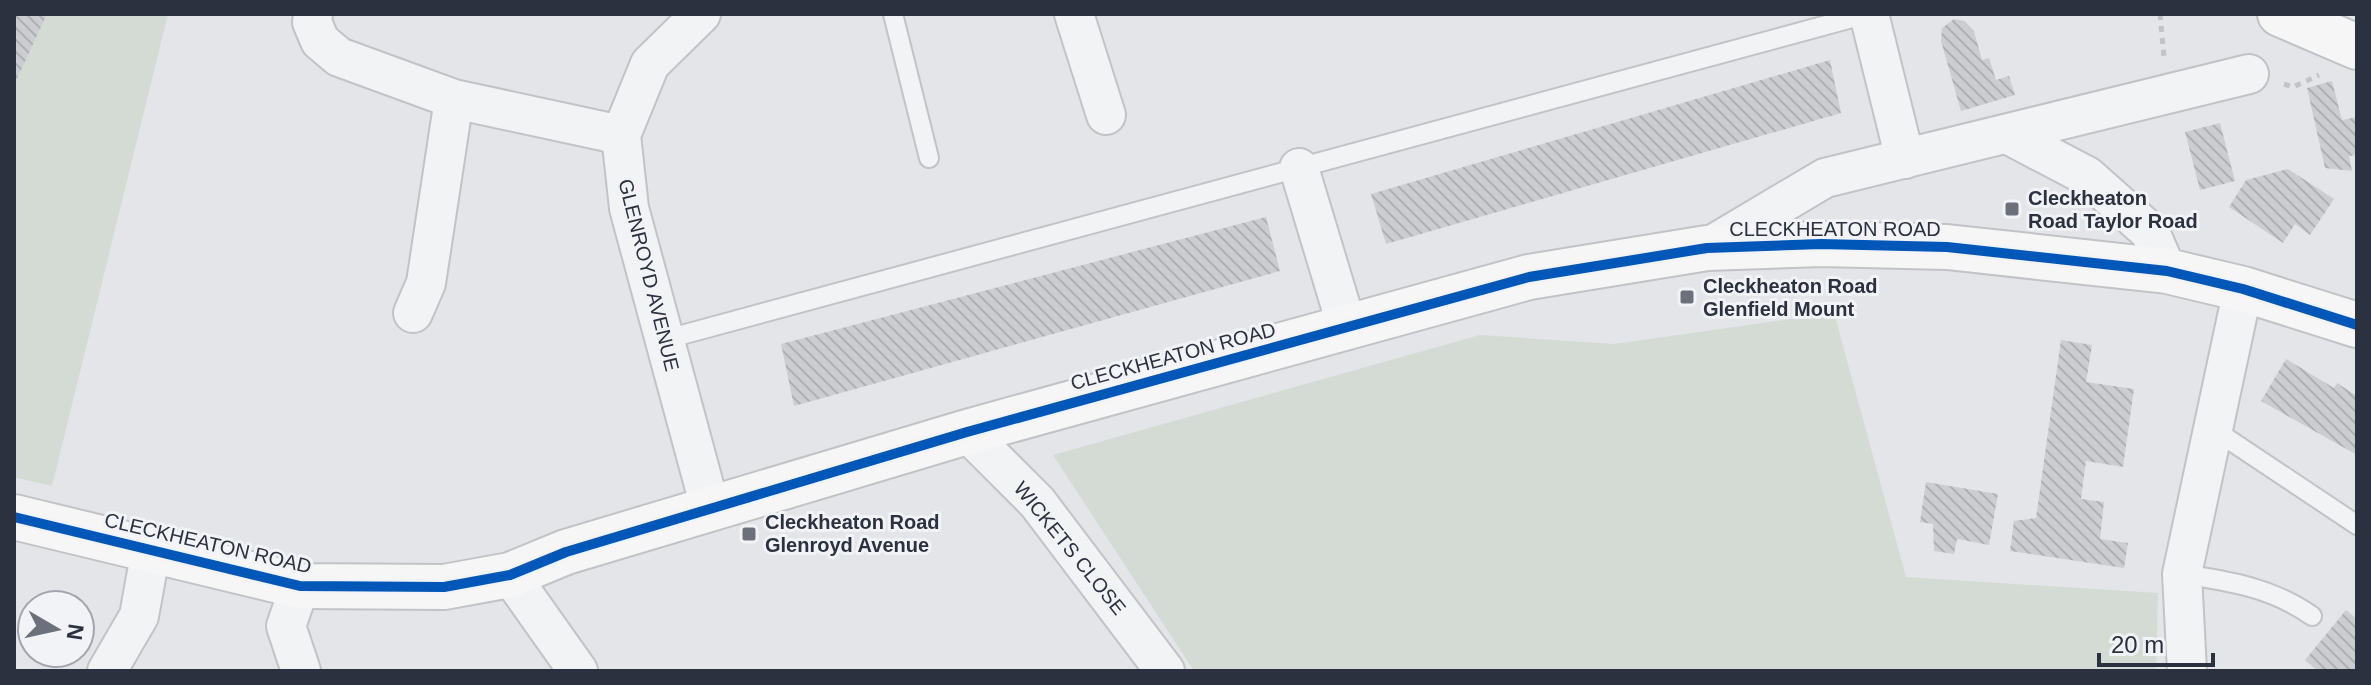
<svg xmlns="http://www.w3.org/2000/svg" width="2371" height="685" font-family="Helvetica,sans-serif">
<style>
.green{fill:#d3dbd4}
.building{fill:url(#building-back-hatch)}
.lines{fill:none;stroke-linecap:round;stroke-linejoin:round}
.lane-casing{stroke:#c2c3c6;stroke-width:22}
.street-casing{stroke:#c2c3c6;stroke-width:42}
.secondary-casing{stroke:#c2c3c6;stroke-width:48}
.primary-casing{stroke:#c0c2c5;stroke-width:48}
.path{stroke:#c2c3c8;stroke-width:5;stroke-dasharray:6 6;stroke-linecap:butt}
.lane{stroke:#f2f3f5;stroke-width:18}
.street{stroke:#f2f3f5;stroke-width:38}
.secondary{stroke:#f6f6f7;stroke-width:44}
.primary{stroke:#f6f6f7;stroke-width:44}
.cycleway-casing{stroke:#f1f3f6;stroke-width:15}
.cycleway{stroke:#0057b8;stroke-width:10}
.poi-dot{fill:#6c707a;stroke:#f1f3f6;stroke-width:3}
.labels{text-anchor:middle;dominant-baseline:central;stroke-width:6;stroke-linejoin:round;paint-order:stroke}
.poi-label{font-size:20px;font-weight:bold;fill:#2c313f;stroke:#f1f3f6;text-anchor:start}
.street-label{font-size:20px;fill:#2c313f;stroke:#f1f3f6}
</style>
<defs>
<pattern id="building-back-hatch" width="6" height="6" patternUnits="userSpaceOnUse" patternTransform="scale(2)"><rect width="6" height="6" fill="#cccdd0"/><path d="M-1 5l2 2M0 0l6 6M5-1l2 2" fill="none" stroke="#afb0b4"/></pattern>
</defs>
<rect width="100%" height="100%" fill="#e3e5e8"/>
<!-- green -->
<path class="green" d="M14 14H168L52 486 14 477Z
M1834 313 1906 577 2158 593 2156 671H1194L1053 455 1480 335 1614 344Z"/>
<!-- building -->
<path class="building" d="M14 14H47L14 85Z
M1954 19 1964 21 1974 31 1982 60 1989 58 1996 80 2009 76 2015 95 1961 111 1941 41 1942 28Z
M1830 60 1841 113 1386 244 1371 194Z
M2332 81 2342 120 2357 117V155L2349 156 2352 171 2325 168 2307 88Z
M2220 123 2235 181 2200 190 2185 132Z
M2288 169 2334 199 2310 235 2295 224 2283 243 2229 207 2246 180Z
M1266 217 1280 271 794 406 781 344Z
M2061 340 2092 345 2086 382 2134 389 2123 467 2086 461 2081 499 2104 502 2100 539 2128 543 2124 568 2010 551 2014 521 2036 518Z
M2286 359 2334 388 2337 383 2357 396V455L2261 401Z
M1926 482 1998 494 1989 545 1957 539 1954 554 1934 551 1933 524 1920 522Z
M2346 610 2357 619V671H2318L2305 660Z"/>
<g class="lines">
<defs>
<path id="lane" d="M893 14 929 158
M663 340 1867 14
M2213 429 2357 525
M2182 574C2229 581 2273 588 2312 616"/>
<path id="street" d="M313 14 312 22 320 41 339 57 454 99 621 135
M701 14 650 64 621 135 629 208 711 511
M1074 14 1106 115
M1869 14 1905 159
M2007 134 2087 176 2150 232 2167 271
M1299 168 1347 327
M1707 248 1825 178 2249 74
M413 313 426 283 454 99
M967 432 1037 502 1165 671
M510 575 578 671
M300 586 286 626 301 671
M107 671 139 616 151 550
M2187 671 2182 574 2243 289"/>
<path id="secondary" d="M14 517 300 586 444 587 510 575 566 552 967 432 1529 277 1707 248 1821 244 1947 247 2167 271 2243 289 2357 325"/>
<path id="primary" d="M2280 14 2357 47"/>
</defs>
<!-- lane casing -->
<use href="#lane" class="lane-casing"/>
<!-- street casing -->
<use href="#street" class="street-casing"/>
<!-- secondary casing -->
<use href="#secondary" class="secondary-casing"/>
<!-- primary casing -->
<use href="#primary" class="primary-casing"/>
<!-- path -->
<path class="path" d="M2160 14 2164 57
M2284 84 2293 87 2319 75"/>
<!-- lane -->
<use href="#lane" class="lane"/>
<!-- street -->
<use href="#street" class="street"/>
<!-- secondary -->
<use href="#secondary" class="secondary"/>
<!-- primary -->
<use href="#primary" class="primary"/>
<defs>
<path id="cycleway" d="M14 517 300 586 444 587 510 575 566 552 967 432 1529 277 1707 248 1821 244 1947 247 2167 271 2243 289 2357 325"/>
</defs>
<!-- cycleway casing -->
<use href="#cycleway" class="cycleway-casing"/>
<!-- cycleway -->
<use href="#cycleway" class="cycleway"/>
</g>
<!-- markers -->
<g class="poi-dot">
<rect x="2004" y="201" width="16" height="16" rx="4"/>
<rect x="1679" y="289" width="16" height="16" rx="4"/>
<rect x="741" y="526" width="16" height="16" rx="4"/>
</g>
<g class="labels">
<!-- poi labels -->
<g class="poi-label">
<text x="2028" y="198">Cleckheaton<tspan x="2028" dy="23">Road Taylor Road</tspan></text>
<text x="1703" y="286">Cleckheaton Road<tspan x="1703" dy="23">Glenfield Mount</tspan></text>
<text x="765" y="522">Cleckheaton Road<tspan x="765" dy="23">Glenroyd Avenue</tspan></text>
</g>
<!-- street labels -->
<g class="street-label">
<text x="1835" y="229">CLECKHEATON ROAD</text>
<text transform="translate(649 275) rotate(76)">GLENROYD AVENUE</text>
<text transform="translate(1173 356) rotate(-15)">CLECKHEATON ROAD</text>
<text transform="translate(208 543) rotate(13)">CLECKHEATON ROAD</text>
<text transform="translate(1070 548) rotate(51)">WICKETS CLOSE</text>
</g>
</g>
<!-- border -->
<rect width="2371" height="685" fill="none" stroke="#2c313f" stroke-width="32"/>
<!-- north arrow -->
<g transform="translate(56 629) rotate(99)"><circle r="38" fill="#f1f3f6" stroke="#a2a5ad" stroke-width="2"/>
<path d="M0-6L14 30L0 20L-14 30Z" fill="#6c707a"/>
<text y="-12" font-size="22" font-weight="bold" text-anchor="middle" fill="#2c313f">N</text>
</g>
<!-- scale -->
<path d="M2099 653v12h114v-12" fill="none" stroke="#2c313f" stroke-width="4"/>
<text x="2111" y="653" font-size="24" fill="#2c313f" stroke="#f1f3f6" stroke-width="6" paint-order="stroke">20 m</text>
</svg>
